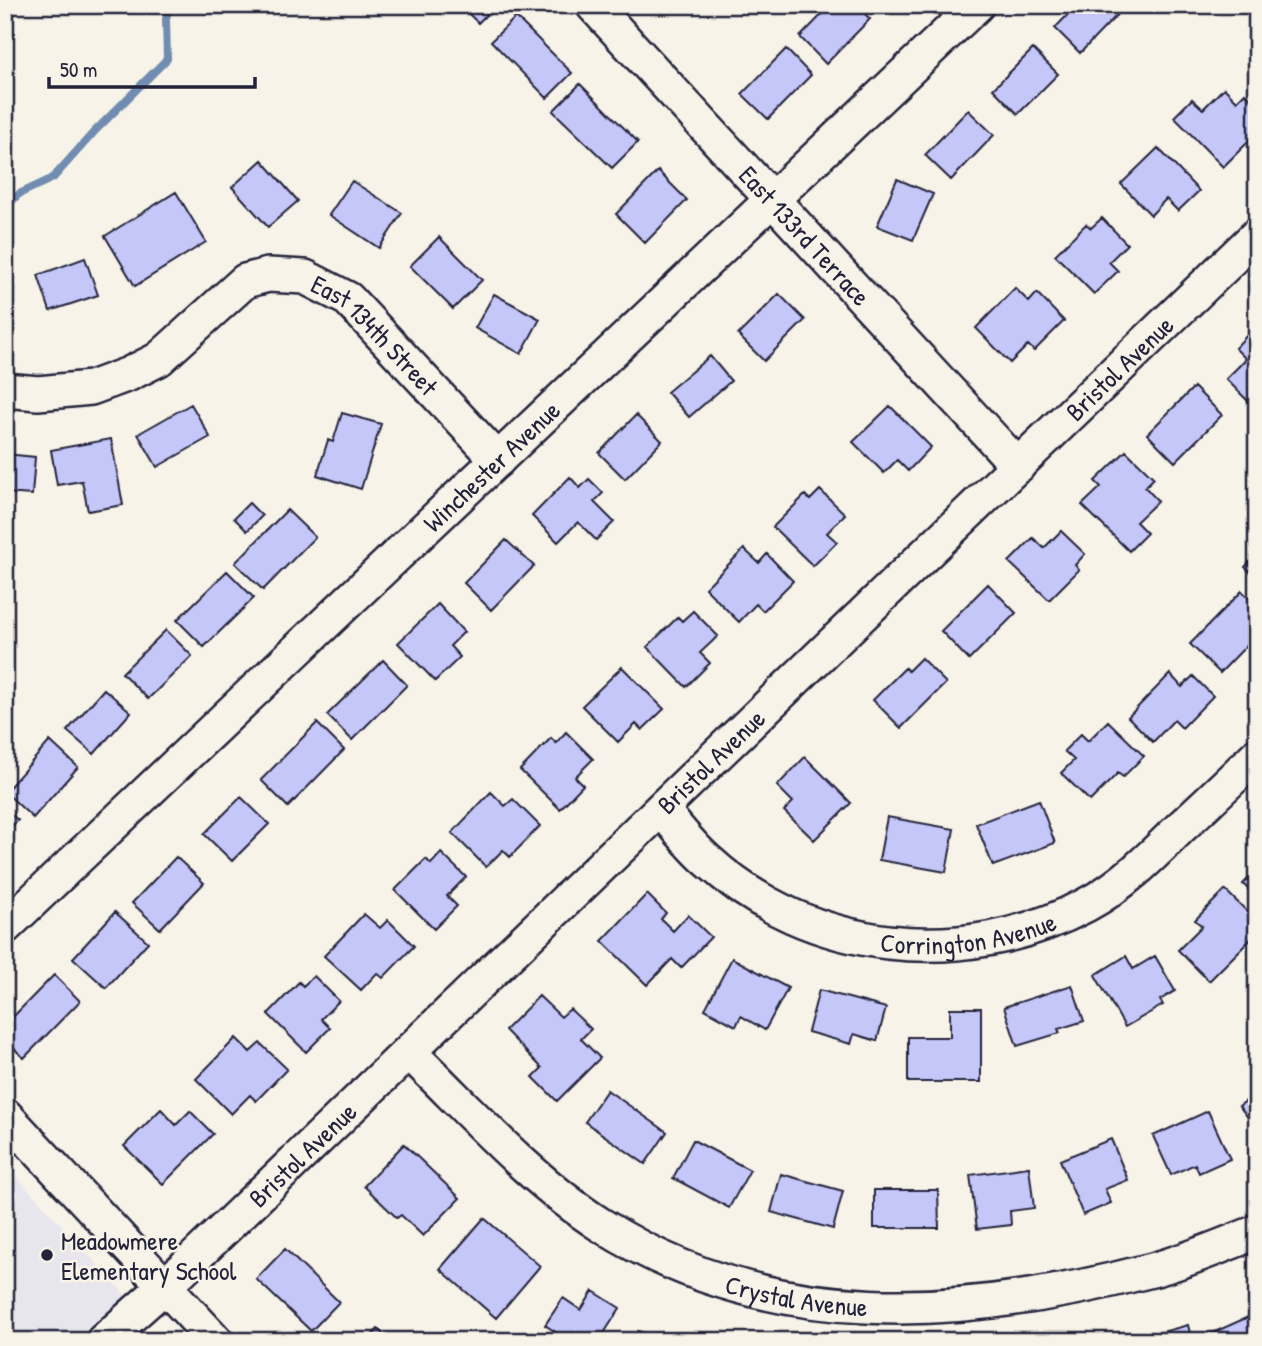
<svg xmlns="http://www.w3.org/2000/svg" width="1262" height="1346" font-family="'Patrick Hand',sans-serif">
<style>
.built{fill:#e8e6ed}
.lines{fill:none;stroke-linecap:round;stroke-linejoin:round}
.stream{stroke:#6f8cb0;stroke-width:8}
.building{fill:#c5c7f9;stroke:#22223b;stroke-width:2}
.minor-casing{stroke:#22223b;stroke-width:38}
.minor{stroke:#f7f3e8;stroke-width:33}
.poi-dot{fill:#22223b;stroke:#f7f3e8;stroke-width:2.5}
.labels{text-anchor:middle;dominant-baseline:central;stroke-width:5;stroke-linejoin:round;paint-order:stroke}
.street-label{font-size:26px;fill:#22223b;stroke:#f7f3e8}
.poi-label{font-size:26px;fill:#22223b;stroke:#f7f3e8;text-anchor:start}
</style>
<rect width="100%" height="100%" fill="#f7f3e8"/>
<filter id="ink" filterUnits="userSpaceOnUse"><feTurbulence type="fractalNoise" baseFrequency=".0143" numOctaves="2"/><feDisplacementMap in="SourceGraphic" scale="14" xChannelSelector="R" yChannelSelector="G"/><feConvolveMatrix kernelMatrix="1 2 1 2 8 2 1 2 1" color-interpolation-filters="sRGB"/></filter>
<g filter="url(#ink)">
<!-- built -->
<path class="built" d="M17 1177 149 1321 126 1341H5V1189Z"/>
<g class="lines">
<!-- stream -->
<path class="stream" d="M5 208 19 194 53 178 94 132 167 59 166 19 169 5"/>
</g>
<!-- building -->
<path class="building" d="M460 5H496L478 23Z
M831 5H856L870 19 826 64 800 37Z
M1077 5H1106L1117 15 1080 53 1055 28Z
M516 17 572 73 547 98 491 41Z
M786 49 811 75 768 119 742 94Z
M1033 49 1058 74 1018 114 993 89Z
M580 84 638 142 612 168 553 111Z
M1224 88 1237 101 1245 93 1257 104V133L1223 167 1174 117 1192 99 1203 109Z
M968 110 994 135 951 180 925 155Z
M1158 148 1199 191 1178 211 1166 199 1151 215 1121 184Z
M262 160 298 201 268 227 232 187Z
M658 171 687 200 645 243 616 214Z
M897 179 933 194 913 240 877 226Z
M352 181 402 213 379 248 329 215Z
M176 192 206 242 135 286 105 236Z
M1102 218 1127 244 1109 262 1118 271 1094 294 1055 255 1086 224 1091 228Z
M439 237 482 280 453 309 410 266Z
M85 258 98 295 50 311 38 275Z
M1015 288 1029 302 1037 293 1064 321 1034 351 1028 345 1010 363 976 328Z
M494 294 540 319 521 354 475 328Z
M779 294 805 320 764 361 738 335Z
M1252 330 1257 335 1256 409 1226 379 1246 359 1235 348Z
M710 356 731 381 689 417 667 392Z
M1194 387 1222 415 1175 462 1147 434Z
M191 404 210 437 157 467 138 434Z
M890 406 931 447 908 471 897 460 884 473 853 442Z
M342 413 381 424 361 489 317 475 328 440 333 442Z
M636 415 662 441 625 479 599 453Z
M111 439 123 505 88 511 82 481 57 485 51 450Z
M1126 451 1154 478 1145 487 1158 501 1136 522 1147 533 1129 551 1082 505 1101 487 1095 481Z
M5 454 35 457 32 495 5 493Z
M570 477 580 488 589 479 603 493 594 502 614 522 596 540 578 522 558 542 532 516Z
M820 490 845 514 827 533 837 542 813 566 773 527 805 495 810 500Z
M249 503 262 516 247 531 234 518Z
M287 510 315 537 263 590 235 563Z
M1061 531 1085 554 1075 565 1079 570 1049 600 1009 562 1033 538 1044 548Z
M506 540 534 566 491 610 464 583Z
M744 549 759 563 767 554 793 581 763 611 756 604 739 622 705 588Z
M1257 554V579L1245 567Z
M227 571 254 598 204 647 177 620Z
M988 584 1016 613 969 660 941 631Z
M1242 591 1257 606V655L1247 645 1220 673 1190 644Z
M438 604 464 632 450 646 460 657 435 681 398 643Z
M693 611 718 636 700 653 710 663 686 687 647 647 678 617 682 621Z
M166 630 192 656 148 699 122 673Z
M921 658 946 683 901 728 873 700 905 668 908 671Z
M383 660 407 685 352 740 327 715Z
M622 667 664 709 642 730 636 724 618 742 582 706Z
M1170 674 1182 687 1193 676 1213 696 1182 728 1174 720 1153 742 1128 717Z
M104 689 131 712 94 754 67 731Z
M1108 721 1144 756 1123 777 1118 773 1090 801 1061 773 1074 760 1064 751 1081 734 1088 741Z
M317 723 344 750 288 807 261 780Z
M566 732 593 759 575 777 583 785 560 809 520 770 551 738 556 743Z
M50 741 78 767 33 818 5 792Z
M805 757 851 803 814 840 784 811 793 802 777 786Z
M491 792 505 806 513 799 540 826 510 857 503 850 486 867 452 833Z
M241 797 269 824 232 861 204 834Z
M1039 800 1055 843 993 866 976 824Z
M5 810 18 820 5 834Z
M887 817 954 829 946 872 879 860Z
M441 853 466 877 447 896 457 906 434 929 395 890 426 859 431 864Z
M176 857 204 883 160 929 132 903Z
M1257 870V898L1243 884Z
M1225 890 1257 921V933L1209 981 1178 950 1202 926 1195 920Z
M647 894 666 913 661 919 673 931 688 915 711 937 681 968 672 959 647 985 602 941Z
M115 912 148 942 106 988 73 958Z
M364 914 380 928 388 920 414 946 383 978 377 973 361 990 324 956Z
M1126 956 1133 969 1155 956 1175 991 1160 1000 1163 1005 1125 1027 1095 975Z
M732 958 788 988 765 1030 741 1016 736 1026 705 1009Z
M54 975 80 1001 24 1058 5 1040V1025Z
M314 976 339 1001 321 1019 330 1028 306 1052 268 1014 299 982 303 986Z
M1072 985 1084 1021 1058 1029 1060 1033 1017 1046 1004 1007Z
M819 990 886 1008 877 1041 854 1034 851 1044 808 1032Z
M539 996 561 1017 570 1009 591 1029 581 1039 600 1058 557 1101 533 1077 542 1068 505 1030Z
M950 1008H981V1082H908V1037H950Z
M236 1038 250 1052 260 1043 287 1069 256 1101 250 1095 231 1114 196 1079Z
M607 1090 667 1132 645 1164 585 1122Z
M1257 1093V1129L1239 1106Z
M161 1109 176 1125 190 1111 213 1134 163 1184 124 1146Z
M1208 1111 1230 1159 1199 1173 1195 1164 1171 1175 1153 1136Z
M1111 1139 1128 1180 1105 1189 1111 1203 1083 1215 1060 1160Z
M693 1140 750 1170 729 1208 673 1178Z
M404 1144 460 1198 423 1236 401 1215 397 1218 364 1186Z
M1029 1167 1034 1208 1010 1211 1011 1225 977 1229 970 1175Z
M781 1174 843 1191 833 1229 771 1212Z
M874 1190H938L939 1228H874Z
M484 1218 540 1266 496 1318 440 1269Z
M285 1249 339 1302 311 1331 256 1279Z
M593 1291 620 1308 599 1341H569L545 1325 563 1298 581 1310Z
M1257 1298V1341H1213L1210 1334 1255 1314 1249 1302Z
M1188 1325 1192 1341H1150L1148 1336Z
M378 1329 390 1341H367Z
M638 1331 665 1341H634Z"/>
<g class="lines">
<defs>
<g id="minor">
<path id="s1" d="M593 5 1018 466"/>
<path id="s2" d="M5 390 38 393 91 388 129 374 159 359 245 281 268 275 305 277 348 299 498 460"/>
<path id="s3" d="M661 809C676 826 690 845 707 860 809 954 964 970 1086 905 1122 886 1152 856 1180 828 1206 804 1231 780 1257 755"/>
<path id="s4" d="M5 927 977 5"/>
<path id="s5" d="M409 1052C470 1111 529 1179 601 1225 771 1333 966 1319 1152 1270 1187 1261 1223 1245 1257 1232"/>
<path d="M5 1115 216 1341"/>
<path id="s6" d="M103 1341 165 1286 1257 235"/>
</g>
</defs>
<!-- minor casing -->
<use href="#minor" class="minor-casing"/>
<!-- minor -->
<use href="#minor" class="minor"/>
</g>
</g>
<!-- markers -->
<circle class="poi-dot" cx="47" cy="1255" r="7"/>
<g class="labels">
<!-- street labels -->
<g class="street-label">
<text stroke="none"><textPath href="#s1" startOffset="313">East 133rd Terrace</textPath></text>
<text stroke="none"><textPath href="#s2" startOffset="429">East 134th Street</textPath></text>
<text stroke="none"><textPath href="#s6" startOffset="1407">Bristol Avenue</textPath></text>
<text stroke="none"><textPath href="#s4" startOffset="670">Winchester Avenue</textPath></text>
<text stroke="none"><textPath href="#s6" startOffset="840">Bristol Avenue</textPath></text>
<text stroke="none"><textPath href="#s3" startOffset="352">Corrington Avenue</textPath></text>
<text stroke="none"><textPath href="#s6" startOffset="273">Bristol Avenue</textPath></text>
<text stroke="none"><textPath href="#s5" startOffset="469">Crystal Avenue</textPath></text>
</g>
<!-- poi labels -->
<g class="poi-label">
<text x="61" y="1240">Meadowmere<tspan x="61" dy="30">Elementary School</tspan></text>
</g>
</g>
<!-- margin -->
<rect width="1262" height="1346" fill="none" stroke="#f7f3e8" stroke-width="28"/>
<rect x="14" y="14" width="1234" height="1318" fill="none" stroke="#22223b" stroke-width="2.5" filter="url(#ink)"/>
<!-- scale -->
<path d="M49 77v10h206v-10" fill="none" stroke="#22223b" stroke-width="3.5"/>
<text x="60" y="77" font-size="21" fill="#22223b" stroke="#f7f3e8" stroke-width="5" paint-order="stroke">50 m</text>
</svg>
